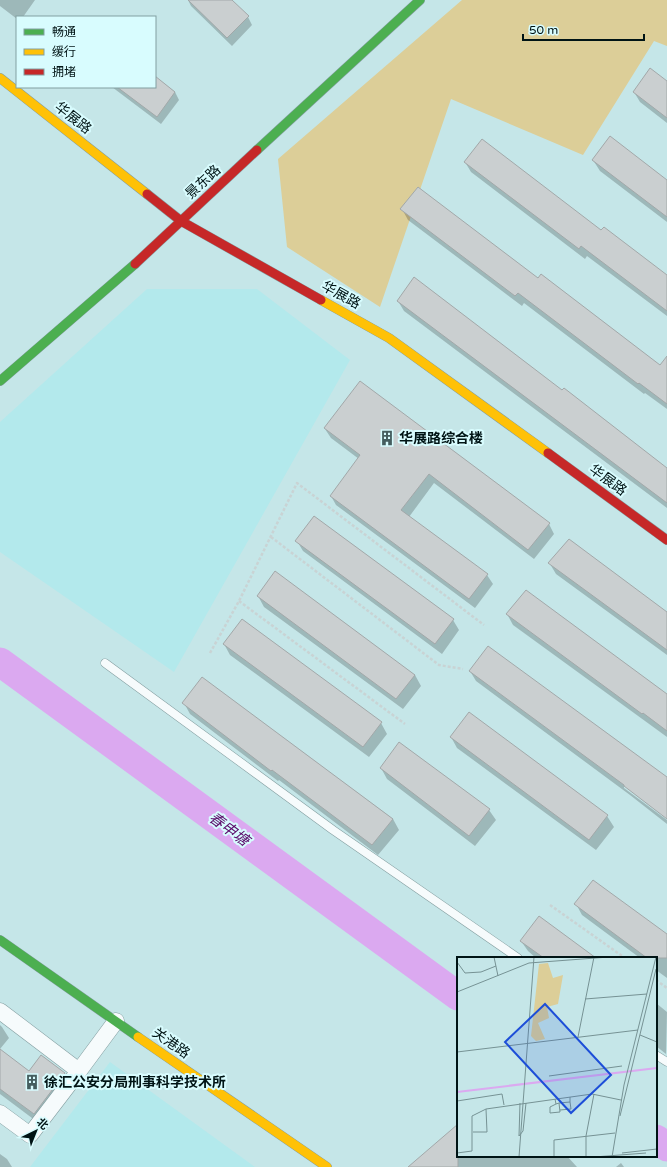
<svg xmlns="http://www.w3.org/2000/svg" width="667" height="1167" font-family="'Varela Round','Noto Sans SC',sans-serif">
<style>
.built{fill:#b3e9ec}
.green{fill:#dcce98}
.shadow{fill:#0003}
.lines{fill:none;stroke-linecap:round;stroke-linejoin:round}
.river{stroke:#dba9f0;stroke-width:29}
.building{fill:#cacfd0;stroke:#a2a8a9}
.lane-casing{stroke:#849ea0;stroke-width:9}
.street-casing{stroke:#849ea0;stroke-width:17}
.fast-casing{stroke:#849ea0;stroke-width:10}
.slow-casing{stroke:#849ea0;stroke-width:10}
.jam-casing{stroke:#849ea0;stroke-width:10}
.path{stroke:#c9d3d4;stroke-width:2.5;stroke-dasharray:3 2;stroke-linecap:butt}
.lane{stroke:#f6fbfc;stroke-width:8}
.street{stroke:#f6fbfc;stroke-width:16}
.fast{stroke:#4caf50;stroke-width:9}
.slow{stroke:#ffc107;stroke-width:9}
.jam{stroke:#c62828;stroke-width:9}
.labels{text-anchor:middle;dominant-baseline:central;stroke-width:4;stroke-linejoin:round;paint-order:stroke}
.street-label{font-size:14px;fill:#001415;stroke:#d8fcfe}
.poi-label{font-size:14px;font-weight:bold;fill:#001415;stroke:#d8fcfe;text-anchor:start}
.water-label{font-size:15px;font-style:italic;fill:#5c0a6a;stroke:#d8fcfe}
.inset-river{fill:none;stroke:#dba9f0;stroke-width:2}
.inset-road{fill:none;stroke:#769294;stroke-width:1}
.view{fill:#1d4ed8;fill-opacity:0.15;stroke:#1d4ed8;stroke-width:2}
.inset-edge{fill:none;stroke:#001415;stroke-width:2}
</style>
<rect width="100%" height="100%" fill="#c5e6e8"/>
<!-- built -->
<path class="built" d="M147 289H257L350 360 174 672 0 552V422Z
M110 1062 255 1167H30Z"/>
<!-- green -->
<path class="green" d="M462 0H667V46L654 41 583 155 451 99 380 307 287 247 278 159Z"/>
<!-- shadow -->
<path class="shadow" d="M0 0H35L23 17H17V19L0 6Z
M188 0H230L248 17 252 25 232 46 191 6Z
M155 77 175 92 179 100 161 124 112 87H155Z
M667 82V123L640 102 634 92Z
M593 160 667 182V222L600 171Z
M465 162 667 277V316L587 256 585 259 471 172Z
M402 209 538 280 660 367 667 369V409L645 393 644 394 524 303 522 306 408 220Z
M398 301 562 392 667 469V508L404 311Z
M325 429 549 524 554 534 534 559 434 483 409 517 487 575 493 584 475 608 336 505 331 496 359 459 331 438Z
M297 541 453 620 459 630 442 654 303 551Z
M550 564 667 613V655L556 574Z
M258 596 415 675 421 686 403 709 264 607Z
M507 614 667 696V737L513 625Z
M224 644 381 723 387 734 369 757 230 655Z
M470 671 667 779V817L624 785V788L667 820V824L630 795 476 681Z
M202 678 393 819 399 830 378 855 279 780 278 781 190 714 184 703Z
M469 714 607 816 614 827 596 850 457 748 451 737Z
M381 768 489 810 496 820 475 846 387 779Z
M576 904 667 935V978L656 970V958H640L582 915Z
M521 941 594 958H536L528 951Z
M656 1003 667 1012 666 1054 656 1046Z
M0 1025 2 1027 9 1038 0 1049Z
M0 1050 30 1072 41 1057 64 1074 70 1085 40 1124 0 1094Z
M458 1125V1156H567L577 1167H409Z
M0 1154 7 1159 12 1167H0Z
M621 1163 624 1167H616Z"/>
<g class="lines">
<!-- river -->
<path class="river" d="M0 662 458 996
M656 1139 667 1147"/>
</g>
<!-- building -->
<path class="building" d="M188 0H232L249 16 227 38Z
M650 68 667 81V118L633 92Z
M155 76 175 92 157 117 117 87H155Z
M610 136 667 180V217L592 160Z
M482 139 601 230 604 227 667 275V311L581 246 579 249 464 162Z
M418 187 538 278 541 274 660 365 667 356V404L639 383 638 384 518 293 515 296 400 209Z
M414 277 562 390 564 388 667 468V503L397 301Z
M360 381 550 523 528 550 429 474 401 510 488 574 469 599 330 496 360 455 324 428Z
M314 516 454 619 435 644 295 541Z
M569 539 667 612V650L548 563Z
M275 571 415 675 396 699 257 596Z
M526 590 667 694V731L643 713 642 714 506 614Z
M242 619 382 722 363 747 223 644Z
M488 646 667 777V819L624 786V785L469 671Z
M202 677 393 819 372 845 272 770 271 771 182 703Z
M469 712 608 815 589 840 450 737Z
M399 742 490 809 469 836 380 768Z
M593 880 667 934V958H647L574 904Z
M539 916 596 958H544L520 941Z
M0 1049 29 1071 41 1055 65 1073 34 1114 0 1089Z
M458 1124V1167H408Z"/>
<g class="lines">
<defs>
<path id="lane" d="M105 663 333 830 518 958
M656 1055 667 1062"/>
<path id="street" d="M0 1011 79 1071 116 1021
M0 1113 30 1135 79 1071"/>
<path id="fast" d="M257 150 420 0
M0 381 135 264
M0 940 138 1037"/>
<path id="slow" d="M0 78 147 194
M321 300 389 338 548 453
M138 1037 327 1167"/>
<path id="jam" d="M147 194 181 221 321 300
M135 264 257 150
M548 453 667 540"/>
</defs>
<!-- lane casing -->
<use href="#lane" class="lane-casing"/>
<!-- street casing -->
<use href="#street" class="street-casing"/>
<!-- fast casing -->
<use href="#fast" class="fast-casing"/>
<!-- slow casing -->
<use href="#slow" class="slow-casing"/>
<!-- jam casing -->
<use href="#jam" class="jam-casing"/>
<!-- path -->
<path class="path" d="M271 537 439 665 463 669
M239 601 405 724
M210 653 239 601 297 483 484 625
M550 905 625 958
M656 980 667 988"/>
<!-- lane -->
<use href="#lane" class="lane"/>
<!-- street -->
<use href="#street" class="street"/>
<!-- fast -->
<use href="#fast" class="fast"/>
<!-- slow -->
<use href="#slow" class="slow"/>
<!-- jam -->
<use href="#jam" class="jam"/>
</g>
<!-- icons -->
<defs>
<symbol id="building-bare" viewBox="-9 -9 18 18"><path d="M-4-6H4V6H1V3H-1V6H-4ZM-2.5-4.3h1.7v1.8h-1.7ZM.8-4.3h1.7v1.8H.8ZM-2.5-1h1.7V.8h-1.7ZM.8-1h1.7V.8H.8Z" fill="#455e5f" stroke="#d8fcfe" stroke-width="2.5" paint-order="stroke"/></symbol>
</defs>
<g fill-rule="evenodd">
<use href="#building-bare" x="376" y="427" width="22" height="22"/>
<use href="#building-bare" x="21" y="1071" width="22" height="22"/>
</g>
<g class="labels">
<!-- street labels -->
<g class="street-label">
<text transform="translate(73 118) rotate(38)">华展路</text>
<text transform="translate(203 182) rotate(-43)">景东路</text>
<text transform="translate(341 295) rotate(29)">华展路</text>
<text transform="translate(608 480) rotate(36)">华展路</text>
<text transform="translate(171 1043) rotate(35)">关港路</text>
</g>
<!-- poi labels -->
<g class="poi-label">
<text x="399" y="438">华展路综合楼</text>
<text x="44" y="1082">徐汇公安分局刑事科学技术所</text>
</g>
<!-- water labels -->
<g class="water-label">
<text transform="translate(229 829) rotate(36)">春申塘</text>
</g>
</g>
<!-- overview -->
<g transform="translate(457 957)">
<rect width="200" height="200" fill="#c5e6e8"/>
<path d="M91 6 96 21 106 18 101 47 90 50 92 61 81 66 88 82 79 84 74 79 82 7Z" fill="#dcce98"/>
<path class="inset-river" d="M0 135 200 111"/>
<path class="inset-road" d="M37 0 41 19M0 5 8 16 24 15 39 9M0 35 72 6 152 0M128 42 190 37M183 78 200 85M121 80 137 0M0 95 181 73M92 119 165 109M98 142 99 147 93 150V156L103 155 102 146 99 147M0 144 45 137 47 148M63 146 62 179 66 174 69 146M102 146 113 145V140M103 153 114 152 113 145M163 159 199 12M16 175H30L29 152M0 196 15 194V159L29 152 135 137 164 143M165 196 200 192M62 200 77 0M97 200V183L158 176M129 200V179L137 137M137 200 189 196M155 200 167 128 199 0"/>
<path class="view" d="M88 47 154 118 114 156 48 85Z"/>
<rect width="200" height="200" class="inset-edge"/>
</g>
<!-- legend -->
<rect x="16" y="16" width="140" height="72" fill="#d8fcfe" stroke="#829fa1"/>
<rect x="24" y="29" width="20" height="6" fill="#4caf50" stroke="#829fa1"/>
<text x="52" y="36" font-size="12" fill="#001415">畅通</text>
<rect x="24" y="49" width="20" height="6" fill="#ffc107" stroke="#829fa1"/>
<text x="52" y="56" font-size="12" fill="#001415">缓行</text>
<rect x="24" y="69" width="20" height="6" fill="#c62828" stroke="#829fa1"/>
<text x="52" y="76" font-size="12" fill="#001415">拥堵</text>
<!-- north arrow -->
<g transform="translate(36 1131) rotate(43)" stroke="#d8fcfe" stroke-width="3" paint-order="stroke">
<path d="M0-3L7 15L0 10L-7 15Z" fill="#001415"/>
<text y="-6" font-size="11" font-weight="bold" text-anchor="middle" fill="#001415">北</text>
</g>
<!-- scale -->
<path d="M523 34v6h121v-6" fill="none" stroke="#001415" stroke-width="2"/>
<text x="529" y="34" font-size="12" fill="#001415" stroke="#d8fcfe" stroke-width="3" paint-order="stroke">50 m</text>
</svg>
